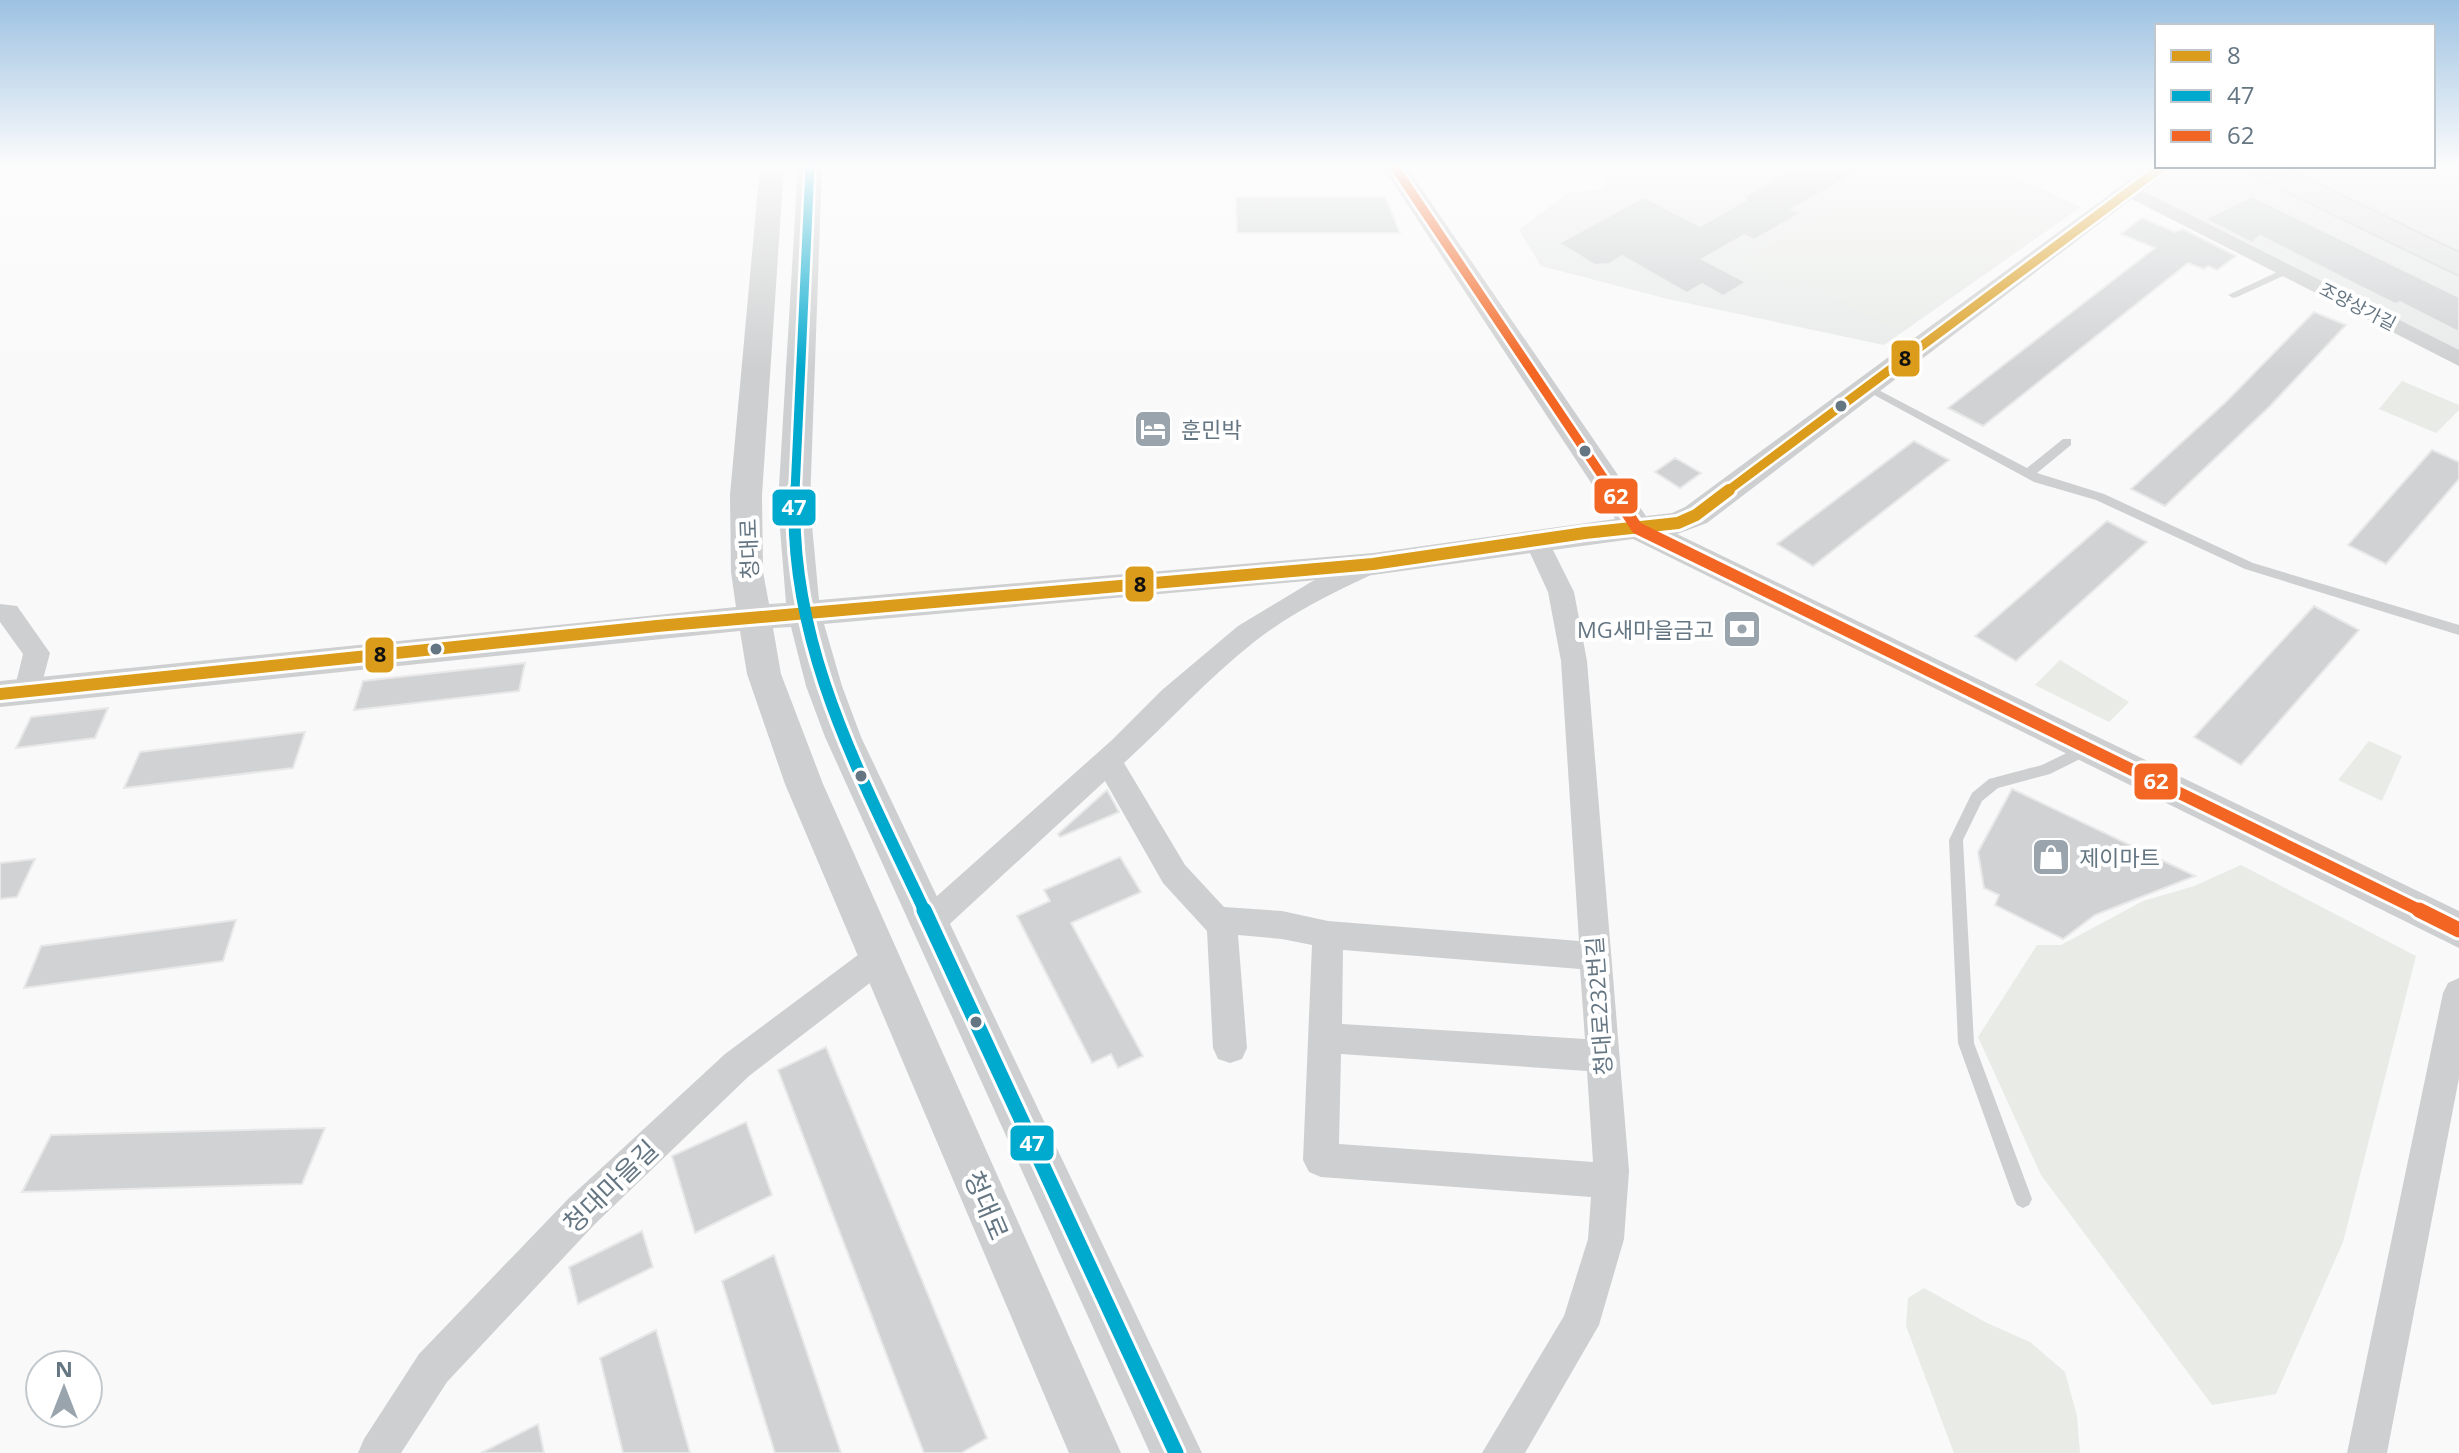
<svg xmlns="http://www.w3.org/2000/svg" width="2459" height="1453" font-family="'Open Sans','Noto Sans KR',sans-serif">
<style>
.built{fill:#e8e9e9}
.green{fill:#e8ebe6}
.building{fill:#d0d2d3;stroke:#e8e8e8;stroke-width:2}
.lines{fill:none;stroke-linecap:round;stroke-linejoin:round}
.primary-casing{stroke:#d5d6d7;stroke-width:4}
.service{fill:#cecfd0;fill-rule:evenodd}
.minor{fill:#cecfd0;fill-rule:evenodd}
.tertiary{fill:#cecfd0;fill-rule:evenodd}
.primary{fill:#e1e2e2;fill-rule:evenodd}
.bus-1-far1-casing{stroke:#fff;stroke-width:14}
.bus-1-casing{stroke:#fff;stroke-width:18}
.bus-2-far2-casing{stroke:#fff;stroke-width:14}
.bus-2-far1-casing{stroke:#fff;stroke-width:18}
.bus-2-casing{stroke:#fff;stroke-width:21}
.bus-3-far2-casing{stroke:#fff;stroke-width:14}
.bus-3-far1-casing{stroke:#fff;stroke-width:18}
.bus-3-casing{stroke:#fff;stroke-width:21}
.bus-1-far1{stroke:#da9c1a;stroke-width:9}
.bus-1{stroke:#da9c1a;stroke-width:12}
.bus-2-far2{stroke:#00a9ce;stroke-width:9}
.bus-2-far1{stroke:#00a9ce;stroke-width:12}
.bus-2{stroke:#00a9ce;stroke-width:15}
.bus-3-far2{stroke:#f26522;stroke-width:9}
.bus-3-far1{stroke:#f26522;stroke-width:12}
.bus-3{stroke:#f26522;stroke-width:15}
.bus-dot{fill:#657683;stroke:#fff;stroke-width:3}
.labels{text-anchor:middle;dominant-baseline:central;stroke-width:8;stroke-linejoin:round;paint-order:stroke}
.far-street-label{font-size:18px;fill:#657683;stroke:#fff}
.poi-label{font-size:22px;fill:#657683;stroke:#fff;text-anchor:start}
.street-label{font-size:22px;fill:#657683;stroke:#fff}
.near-street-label{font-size:26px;fill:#657683;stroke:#fff}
.line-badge{stroke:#fff;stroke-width:3}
.badge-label{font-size:22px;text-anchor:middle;font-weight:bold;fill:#fff}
.pale-badge-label{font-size:22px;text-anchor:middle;font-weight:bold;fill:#111}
</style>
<rect width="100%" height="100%" fill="#f9f9f9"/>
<!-- built -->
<path class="built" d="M1595 166H1990L2081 207 1884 345 1668 299 1541 266 1519 230 1570 192 1600 190 1605 186 1607 178Z
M2094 166H2459V352Z"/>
<!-- green -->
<path class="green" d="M1904 166H1920L2052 224 1897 330 1803 281 1791 288 1741 263Z
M2402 381 2459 405V410L2436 433 2379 409Z
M2060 660 2129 702 2109 722 2035 685Z
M2369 741 2402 756 2382 801 2338 780Z
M2241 865 2416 956 2343 1242 2276 1394 2212 1405 2041 1175 1978 1037 2037 945H2061L2143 901 2194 886Z
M1924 1288 1987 1323 2030 1342 2065 1372 2077 1416 2080 1453H1954L1906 1326 1908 1298Z"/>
<!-- building -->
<path class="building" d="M1807 166H1868L1792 209 1801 213 1754 240 1745 235 1702 259 1746 282 1723 296 1702 284 1687 293 1622 256 1609 264 1595 265 1559 243 1644 197 1700 226 1746 200 1742 198 1794 169 1797 171Z
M2252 196 2459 297V332L2400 302 2395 304 2260 236 2252 243 2205 219Z
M1236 197H1385L1400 233H1237Z
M2142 218 2175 232 2183 229 2236 256 2217 270 2208 266 2204 269 2188 263 1983 426 1948 408 2155 248 2121 234Z
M2314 312 2346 325 2270 406 2165 506 2131 489 2227 401Z
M1914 441 1949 460 1813 566 1777 544Z
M2432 450 2459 462V479L2386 564 2348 545Z
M1675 458 1701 473 1680 488 1655 472Z
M2107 521 2147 542 2016 661 1975 636Z
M2314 606 2359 630 2241 765 2194 737Z
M525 663 519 691 354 710 363 681Z
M108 708 95 738 16 748 31 717Z
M305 732 293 768 124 788 140 752Z
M2012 789 2195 876 2095 915 2063 939 1995 905 1999 895 1984 888 1978 852Z
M1107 790 1119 812 1060 837 1058 834Z
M1120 857 1141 892 1071 923 1143 1056 1118 1068 1111 1054 1092 1063 1017 916 1050 901 1044 890Z
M35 859 17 897 0 899V863Z
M236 920 223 961 24 988 41 946Z
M826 1047 987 1438 961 1453H924L778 1070Z
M746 1122 772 1195 695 1233 672 1156Z
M325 1128 302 1184 22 1192 51 1135Z
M642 1231 653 1267 578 1304 569 1267Z
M774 1255 841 1453H775L722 1281Z
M656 1330 690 1453H623L600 1358Z
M538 1424 544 1453H481Z"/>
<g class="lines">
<defs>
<path id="primary" d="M2242 166H2280L2459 253V275L2247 172Z"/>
</defs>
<!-- primary casing -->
<use href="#primary" class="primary-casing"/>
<!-- service -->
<path class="service" d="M2288 267 2292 268V272L2237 297 2233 298 2228 295Z
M1869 385 2027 468 2063 439H2071V445L2037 473 2104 494 2253 563 2459 625V635L2245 569 2096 500 2034 482 1865 390V386Z
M2087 743 2092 745 2094 749 2092 753 2050 774 1998 788 1982 801 1963 840 1974 1043 2032 1199 2029 1205 2023 1208 2017 1205 2014 1199 1958 1043 1949 840 1972 793 1989 779 2042 765Z"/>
<!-- minor -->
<path class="minor" d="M2129 184 2459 350V366L2122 194 2119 190 2122 186Z
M1536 531 1545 534 1574 592 1587 661 1629 1171 1624 1239 1599 1325 1525 1453H1482L1564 1316 1588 1239 1591 1197 1321 1177 1309 1172 1303 1160 1312 945 1282 939 1238 935 1247 1048 1242 1059 1230 1063 1218 1059 1213 1048 1207 931 1163 883 1105 781 941 932 930 936 919 932 914 922 919 912 1112 740 1162 690 1238 626 1311 582 1373 555 1382 558 1386 564 1382 570C1338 590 1292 612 1254 642 1207 679 1168 723 1124 763L1185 865 1224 907 1282 911 1328 921 1579 941 1561 661 1548 592 1524 540 1527 534ZM1343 950 1580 969 1585 1039 1342 1024ZM1341 1054 1587 1071 1593 1162 1339 1144Z
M0 604 17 606 50 653 38 698 28 701 18 698 14 691 23 654 0 622Z
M881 942 892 946 897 956 892 966 749 1076 595 1224 447 1382 401 1453H358L364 1439 419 1354 569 1198 725 1054 870 946Z
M2459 978V1078L2387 1453H2347L2443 993 2448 983Z"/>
<!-- tertiary -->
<path class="tertiary" d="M760 166H784L762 495 763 572 769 604 786 603 778 504 798 166H822L810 504 819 600 1373 553 1615 519 1382 166H1406L1646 516 1672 513 1685 507 2148 166H2175L1707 523 1677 534 2459 911V948L1633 539 1373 575 824 624 842 686 861 737 1202 1453H1150L825 737 806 686 791 627 773 628 781 674 823 784 1121 1453H1069L785 784 747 674 740 631 0 707V681L736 607 731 572 730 495Z"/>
<!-- primary -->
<use href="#primary" class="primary"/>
<defs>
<path id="bus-1-far1" d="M1726 492 2163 166"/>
<path id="bus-1" d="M0 694 657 626 1373 564 1585 533 1678 523 1696 515 1729 490"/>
<path id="bus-2-far2" d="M795 492 810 166"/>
<path id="bus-2-far1" d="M795 490C787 644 862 778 925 912"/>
<path id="bus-2" d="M924 910 1176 1453"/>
<path id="bus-3-far2" d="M1394 166 1613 492"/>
<path id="bus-3-far1" d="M1612 490 1637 528 2423 912"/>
<path id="bus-3" d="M2419 910 2459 930"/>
</defs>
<!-- bus-1-far1 casing -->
<use href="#bus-1-far1" class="bus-1-far1-casing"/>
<!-- bus-1 casing -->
<use href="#bus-1" class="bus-1-casing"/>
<!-- bus-2-far2 casing -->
<use href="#bus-2-far2" class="bus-2-far2-casing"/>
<!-- bus-2-far1 casing -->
<use href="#bus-2-far1" class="bus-2-far1-casing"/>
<!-- bus-2 casing -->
<use href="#bus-2" class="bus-2-casing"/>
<!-- bus-3-far2 casing -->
<use href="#bus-3-far2" class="bus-3-far2-casing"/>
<!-- bus-3-far1 casing -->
<use href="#bus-3-far1" class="bus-3-far1-casing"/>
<!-- bus-3 casing -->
<use href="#bus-3" class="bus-3-casing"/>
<!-- bus-1-far1 -->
<use href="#bus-1-far1" class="bus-1-far1"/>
<!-- bus-1 -->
<use href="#bus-1" class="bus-1"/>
<!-- bus-2-far2 -->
<use href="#bus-2-far2" class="bus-2-far2"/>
<!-- bus-2-far1 -->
<use href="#bus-2-far1" class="bus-2-far1"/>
<!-- bus-2 -->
<use href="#bus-2" class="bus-2"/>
<!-- bus-3-far2 -->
<use href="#bus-3-far2" class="bus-3-far2"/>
<!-- bus-3-far1 -->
<use href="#bus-3-far1" class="bus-3-far1"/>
<!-- bus-3 -->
<use href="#bus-3" class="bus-3"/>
</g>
<!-- sky -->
<linearGradient id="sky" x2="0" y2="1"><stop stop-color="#9dc2e2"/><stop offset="0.45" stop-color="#fcfcfc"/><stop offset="1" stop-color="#fcfcfc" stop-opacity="0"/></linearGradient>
<rect width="2459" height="369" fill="url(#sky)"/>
<!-- icons -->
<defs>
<symbol id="hotel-square" viewBox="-11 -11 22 22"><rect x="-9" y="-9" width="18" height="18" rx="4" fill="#99a4ac" stroke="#fff"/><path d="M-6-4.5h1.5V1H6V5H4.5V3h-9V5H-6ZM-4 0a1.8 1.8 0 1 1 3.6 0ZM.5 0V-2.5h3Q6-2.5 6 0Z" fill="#fff"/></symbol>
<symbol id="bank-square" viewBox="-11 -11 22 22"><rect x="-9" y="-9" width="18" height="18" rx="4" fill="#99a4ac" stroke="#fff"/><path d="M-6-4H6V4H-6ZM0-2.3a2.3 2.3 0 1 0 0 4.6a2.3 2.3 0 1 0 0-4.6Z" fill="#fff"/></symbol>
<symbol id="shop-square" viewBox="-11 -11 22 22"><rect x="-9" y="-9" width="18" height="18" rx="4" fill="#99a4ac" stroke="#fff"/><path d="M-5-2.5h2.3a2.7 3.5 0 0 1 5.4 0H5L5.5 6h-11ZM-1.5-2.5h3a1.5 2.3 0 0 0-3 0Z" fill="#fff"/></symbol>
</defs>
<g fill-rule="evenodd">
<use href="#hotel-square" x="1131" y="407" width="44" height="44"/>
<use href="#bank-square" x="1720" y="607" width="44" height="44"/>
<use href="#shop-square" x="2029" y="835" width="44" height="44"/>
</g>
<!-- markers -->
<g class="bus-dot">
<circle cx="1841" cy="406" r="7"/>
<circle cx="1585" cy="451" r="7"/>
<circle cx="436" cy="649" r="7"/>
<circle cx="861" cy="776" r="7"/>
<circle cx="976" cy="1022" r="7"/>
</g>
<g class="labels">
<!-- far-street labels -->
<g class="far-street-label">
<text transform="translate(2358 306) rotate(27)">조양상가길</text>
</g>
<!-- poi labels -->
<g class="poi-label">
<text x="1181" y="429">훈민박</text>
<text x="1714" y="629" text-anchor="end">MG새마을금고</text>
<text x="2079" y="857">제이마트</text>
</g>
<!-- street labels -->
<g class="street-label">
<text transform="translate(748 549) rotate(-92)">청대로</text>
<text transform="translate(1598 1006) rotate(-94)">청대로232번길</text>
</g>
<!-- near-street labels -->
<g class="near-street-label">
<text transform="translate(610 1186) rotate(-44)">청대마을길</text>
<text transform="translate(987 1205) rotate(67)">청대로</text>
</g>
</g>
<g class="line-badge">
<rect x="1890" y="339" width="31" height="39" rx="8" fill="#da9c1a"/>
<rect x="1593" y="477" width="46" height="38" rx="8" fill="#f26522"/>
<rect x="771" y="488" width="46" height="39" rx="8" fill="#00a9ce"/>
<rect x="1124" y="565" width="31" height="38" rx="8" fill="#da9c1a"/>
<rect x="364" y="636" width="31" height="38" rx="8" fill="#da9c1a"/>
<rect x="2133" y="762" width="46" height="39" rx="8" fill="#f26522"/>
<rect x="1009" y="1124" width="46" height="38" rx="8" fill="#00a9ce"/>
</g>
<g class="badge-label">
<text x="1616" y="504">62</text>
<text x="794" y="515">47</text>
<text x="2156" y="789">62</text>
<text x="1032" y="1151">47</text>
</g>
<g class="pale-badge-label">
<text x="1905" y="366">8</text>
<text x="1140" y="592">8</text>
<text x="380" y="662">8</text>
</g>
<!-- legend -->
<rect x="2155" y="24" width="280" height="144" fill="#ffffff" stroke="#c1c8cd" stroke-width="2"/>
<rect x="2171" y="50" width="40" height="12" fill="#da9c1a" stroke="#c1c8cd" stroke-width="2"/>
<text x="2227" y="64" font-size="24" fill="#657683">8</text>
<rect x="2171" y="90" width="40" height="12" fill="#00a9ce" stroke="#c1c8cd" stroke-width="2"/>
<text x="2227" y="104" font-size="24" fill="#657683">47</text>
<rect x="2171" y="130" width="40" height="12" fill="#f26522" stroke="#c1c8cd" stroke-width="2"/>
<text x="2227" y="144" font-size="24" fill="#657683">62</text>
<!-- north arrow -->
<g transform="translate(64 1389)"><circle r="38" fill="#ffffff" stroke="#c1c8cd" stroke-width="2"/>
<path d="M0-6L14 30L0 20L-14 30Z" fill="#99a4ac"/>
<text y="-12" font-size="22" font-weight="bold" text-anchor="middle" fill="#657683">N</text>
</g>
</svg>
